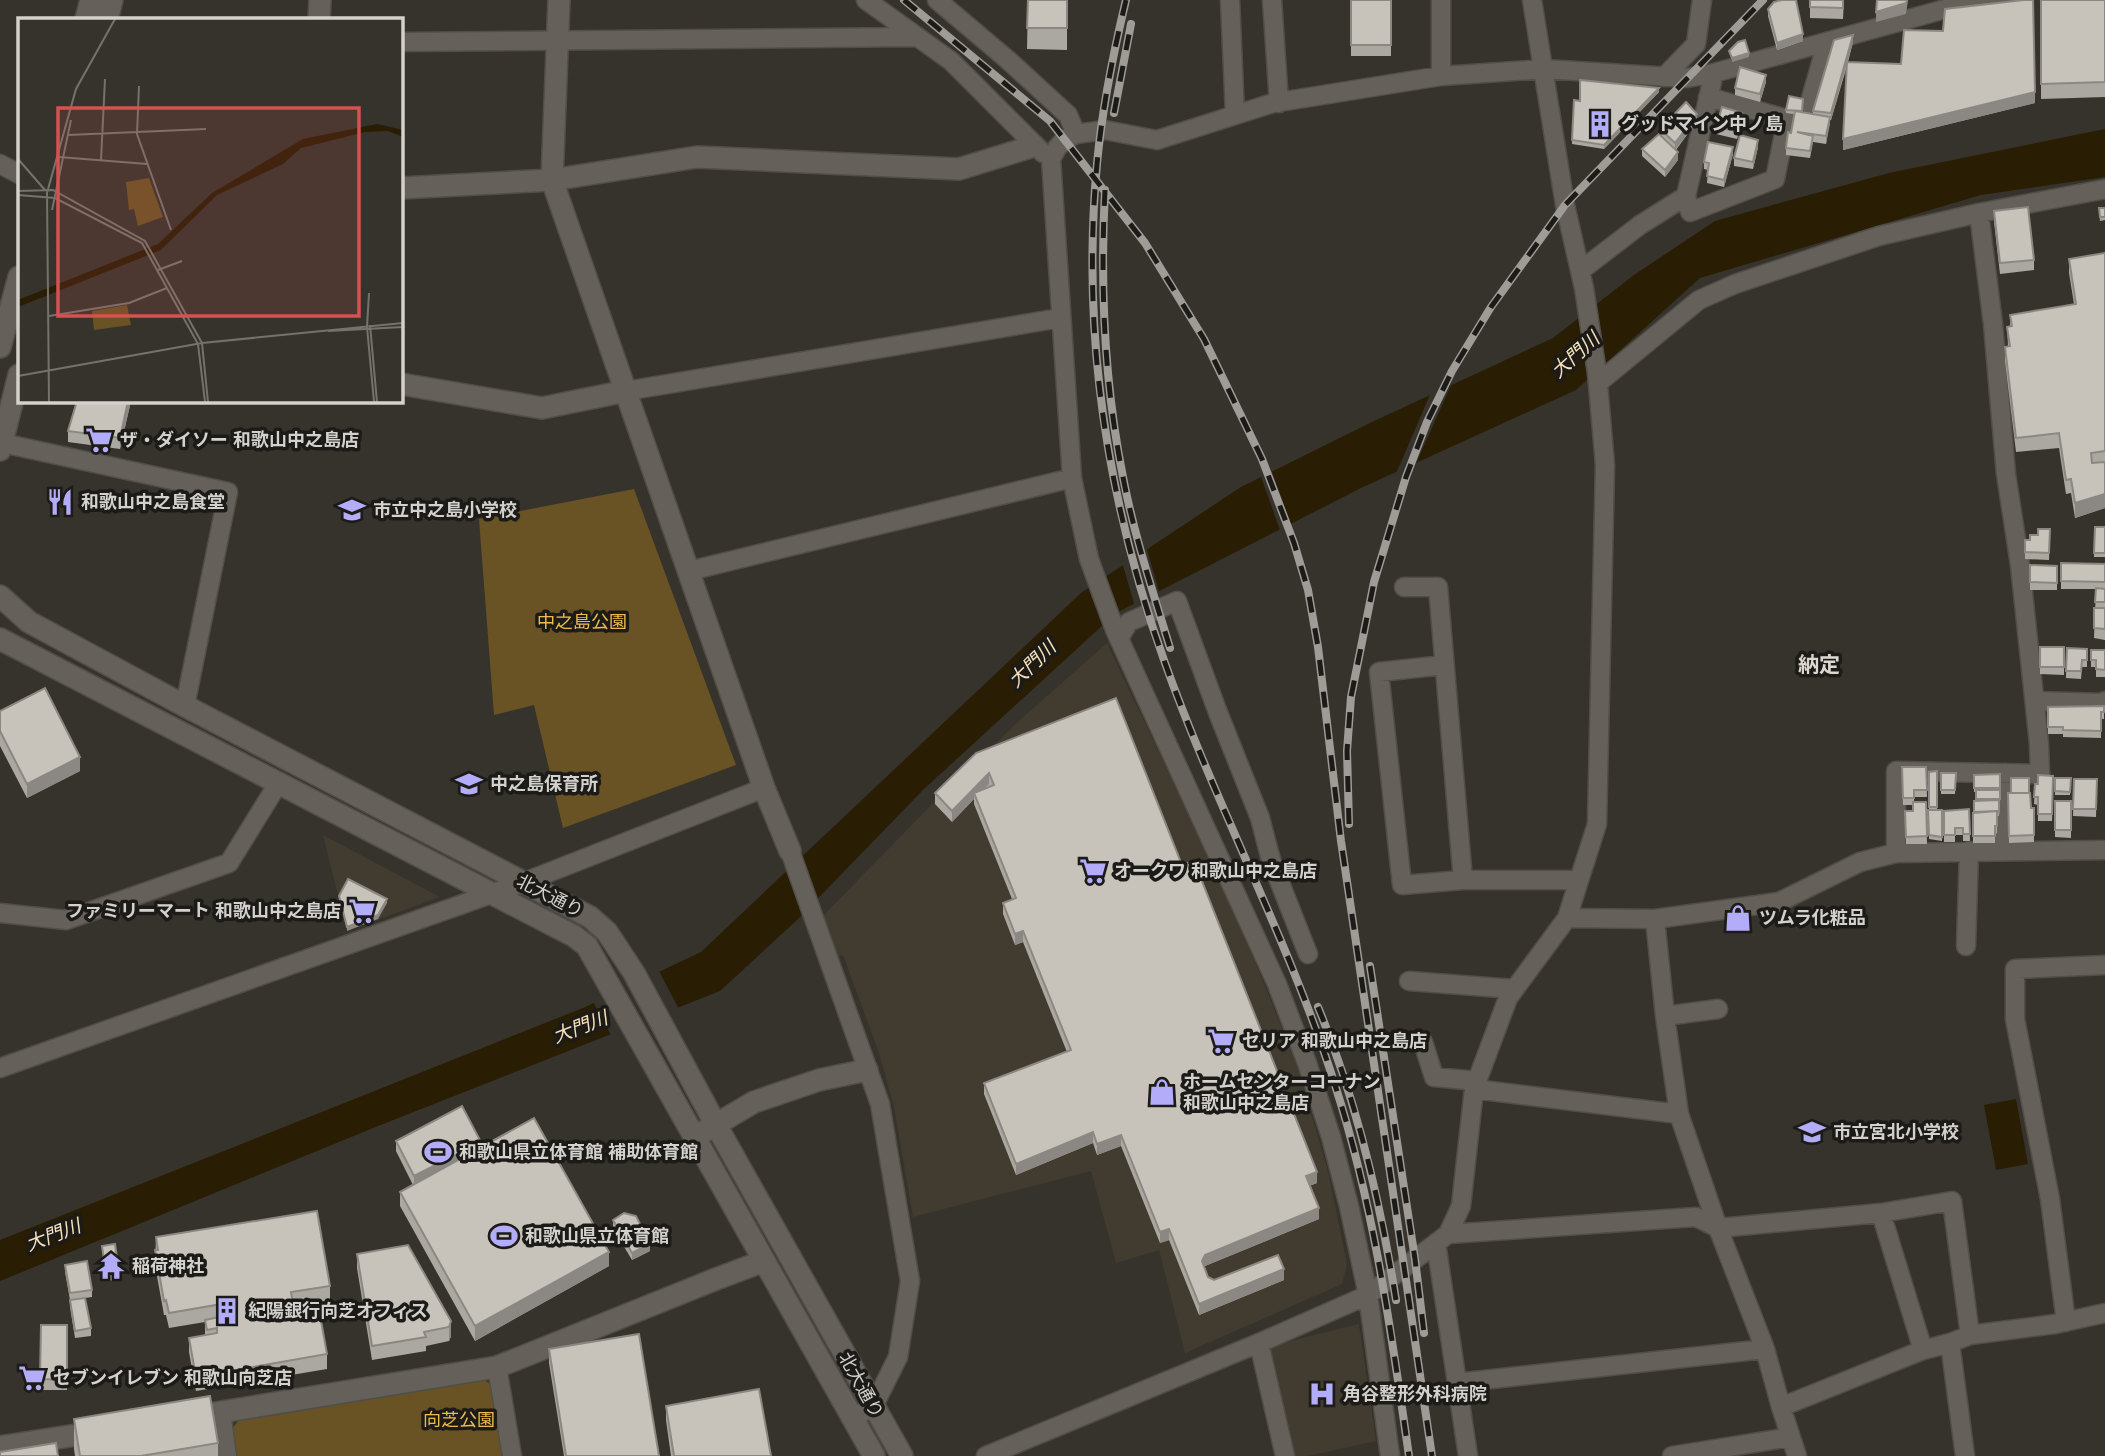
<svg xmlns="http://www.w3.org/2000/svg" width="2105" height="1456" font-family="Helvetica,'Noto Sans JP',sans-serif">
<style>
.built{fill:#423b2f}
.green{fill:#695325}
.water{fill:#291d03}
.pier{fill:#36332c}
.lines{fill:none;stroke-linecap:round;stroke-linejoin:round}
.street-casing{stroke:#514e49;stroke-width:21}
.secondary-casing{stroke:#514e49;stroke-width:24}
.street{stroke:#65615a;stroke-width:18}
.secondary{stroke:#65615a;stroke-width:21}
.rail-casing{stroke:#9f9c97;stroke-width:8}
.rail{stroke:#1c1b18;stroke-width:5;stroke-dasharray:16;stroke-linecap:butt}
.wall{fill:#aba8a1}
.shaded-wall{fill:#8b8883}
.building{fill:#c7c3bb;stroke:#8b8883;stroke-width:2}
.labels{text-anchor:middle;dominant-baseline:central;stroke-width:7;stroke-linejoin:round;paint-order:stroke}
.poi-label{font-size:18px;font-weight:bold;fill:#d4d1cd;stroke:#1c1b18;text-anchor:start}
.park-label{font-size:18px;fill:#f0bc49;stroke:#1c1b18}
.street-label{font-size:18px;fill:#d4d1cd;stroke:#1c1b18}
.water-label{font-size:19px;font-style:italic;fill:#f7e2ba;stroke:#1c1b18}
.quarter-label{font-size:21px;font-weight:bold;fill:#dcd7cf;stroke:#1c1b18}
.inset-road{fill:none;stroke:#75726c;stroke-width:2}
.view{fill:#d65251;fill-opacity:0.15;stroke:#d65251;stroke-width:3.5}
.inset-edge{fill:none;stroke:#d4d1cd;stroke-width:3.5}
</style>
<rect width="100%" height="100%" fill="#36332c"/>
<!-- built -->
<path class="built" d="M1107 643 1211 862 1259 971 1296 1063 1328 1171 1347 1264 1342 1284 1185 1353 1159 1250 1116 1263 1091 1171 913 1217 894 1107 879 1053 843 955 838 957 823 916 933 803 1021 719Z
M323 835 440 897 347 931Z
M1359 1324 1376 1441 1308 1456H1286L1266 1347Z"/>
<!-- green -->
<path class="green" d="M634 489 736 765 563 828 534 705 494 715 479 519Z
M484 1380 492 1385 504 1456H235L231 1430 238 1421Z"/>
<!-- water -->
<path class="water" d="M2105 129V177L1981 195 1700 278 1576 390 1363 487 1116 613 924 789 798 919 720 991 373 1128 0 1281V1240L583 1008 701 952 1081 593 1241 487 1372 422 1553 338 1634 275 1715 221 1889 173Z
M2016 1099 2028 1164 1996 1170 1984 1105Z"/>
<!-- pier -->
<path class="pier" d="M1453 381 1414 468 1395 476 1432 390Z
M1271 469 1292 527 1281 533 1260 474Z
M1146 546 1160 595 1135 607 1122 562Z
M658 969 680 1011 612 1037 592 1000Z"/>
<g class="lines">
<defs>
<path id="street" d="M866 0 951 61 1043 153
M937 0 1008 60 1068 115 1076 134
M1230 0 1235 115
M1272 0 1279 103
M1441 0V76
M401 42 915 37
M1664 77 1696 44 1702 0
M1808 109 1827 42
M0 164 19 174
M1686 196 1690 212 1775 179 1787 119 1708 97
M1580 271 1640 225 1686 196 1714 73
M1598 383 1699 300 1735 284 1879 236 1979 213 2105 189
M626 391 1060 318
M2 443 228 492 185 706
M689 571 1072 478
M1404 587H1438L1463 880H1579
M1119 638 1129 622 1177 601 1217 710 1260 818 1271 860 1308 954
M1444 665 1379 672 1402 885 1463 880
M2035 701 2102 703 2105 701
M790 851 880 1104 910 1281 898 1357 873 1407 852 1418
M2004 851 2005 773
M1896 853V771L2040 774 2039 744 2020 565 2006 474 1993 324 1979 213
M0 913 66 920 229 863 279 782
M1567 918 1655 919 1779 902 1860 862 1896 853 2105 850
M1655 919 1665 1016 1679 1114 1718 1228 1765 1349 1781 1407 1797 1456
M1966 946 1969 851
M1409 981 1514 989
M1665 1016 1718 1009
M1423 1042 1434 1077 1477 1081
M0 1068 522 883 764 788
M1474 1089 1679 1114
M1881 1213 1923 1350
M1448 1234 1696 1217 1718 1228 1881 1213 1952 1201 1970 1335
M1436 1243 1468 1456
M2066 1322 2050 1199 2015 1019V969L2105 965
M1259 1343 1285 1456
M1950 1343 1965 1456
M497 1367 512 1456
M1456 1383 1765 1349
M1781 1407 1923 1350 1950 1343 1970 1335 2055 1324 2105 1313
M221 1412 227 1456
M986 1456 1259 1343 1368 1295 1448 1234 1461 1206 1474 1089 1508 998 1567 918 1597 824 1605 465 1597 373 1584 288 1565 205 1532 0
M1390 1456 1368 1295 1349 1206 1331 1137 1307 1063 1277 984 1115 630 1089 559 1072 478 1051 159 1057 148 1064 140 1076 134 1105 130 1157 140 1273 103 1441 76 1544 69 1687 78 1714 73 1956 6 2010 0
M1672 1456 1791 1437"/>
<path id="secondary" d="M559 0 552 180 764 788 790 851
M86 19 91 0
M107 19 112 0
M319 19 320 0
M401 188 552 180 697 157 959 169 1034 146
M0 347 19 277
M401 384 542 408 626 391
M0 450 19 375
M0 596 29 622 185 706 590 917 607 932 634 973 716 1125 902 1456
M0 639 574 936 587 946 874 1456
M705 1131 754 1102 819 1080 867 1070
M185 1418 497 1367 716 1279 764 1261
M0 1447 102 1431"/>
</defs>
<!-- street casing -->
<use href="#street" class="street-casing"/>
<!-- secondary casing -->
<use href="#secondary" class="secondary-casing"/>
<!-- street -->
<use href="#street" class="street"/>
<!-- secondary -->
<use href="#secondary" class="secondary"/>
<defs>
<path id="rail" d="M904 0 1050 121 1145 243 1204 339 1262 459 1294 543 1308 590 1318 647 1341 841 1432 1456
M1126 0C1113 54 1102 109 1097 164 1081 336 1107 501 1165 663 1216 806 1289 940 1335 1085 1374 1205 1391 1331 1409 1456
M1114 113 1131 24
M1105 190C1100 286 1104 382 1123 477 1134 535 1153 592 1170 648
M1349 824 1347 751 1351 697 1374 582 1406 477 1427 422 1452 371 1491 307 1565 205 1763 0
M1370 966 1415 1259 1424 1333
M1318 1007C1357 1101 1380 1200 1396 1300"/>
</defs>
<!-- rail casing -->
<use href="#rail" class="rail-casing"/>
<!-- rail -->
<use href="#rail" class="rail"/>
</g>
<!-- wall -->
<path class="wall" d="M1028 0H1067V50L1027 49Z
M1351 0H1391V56H1351Z
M1810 0H1844L1843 19 1810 18Z
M2041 0H2105V97L2041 99Z
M1768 9 1803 41 1777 50 1768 16Z
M1853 42 1848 62 1901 64 2035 103 1843 150 1847 66 1831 120H1830L1826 144 1813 142 1810 158 1786 155V148L1791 133 1794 114 1786 113V110L1813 114V111Z
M1766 82 1760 102 1735 95V88Z
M1659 92 1604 149 1572 144 1574 100 1580 101Z
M1697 121 1676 150 1678 160 1665 177 1642 156V149L1660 134V129Z
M1742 121 1737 139 1716 134V127Z
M1758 147 1753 169 1734 166V158Z
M1733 154 1724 187 1707 183 1708 170 1704 169V162Z
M2099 208H2105V220L2100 221Z
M1994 211 2034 260V270L2000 274 1994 222Z
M2105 253V508L2075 518 2071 493 2066 494 2059 448 2016 452 2005 361V347L2008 346 2007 327 2010 326V315L2074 304 2069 273V259Z
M77 401H131L120 449 68 442V431Z
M2095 527H2105V557H2094Z
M2050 529 2049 560 2025 559V540H2030Z
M2061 563 2105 564V640L2094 638 2096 589H2061Z
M2030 565 2057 566V590H2030Z
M2040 647H2064V675L2040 674Z
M2067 648 2087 649V667H2082L2081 679 2066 678Z
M2091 650H2105V677H2096V667H2091Z
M2104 706V719H2101V738L2063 737V734H2048V707Z
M0 711 80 771 27 798 0 746Z
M976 753 1182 865 1317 1183 1309 1186 1319 1219 1205 1266 1204 1267 1208 1277 1214 1280H1284L1199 1315 1169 1240 1160 1243 1121 1146 1097 1155 1093 1143 1016 1175 984 1094V1083L1067 1052 1023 942 1015 945 1003 914V903L1012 899 974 804V799L952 822 935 804V793Z
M1902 767H1926L1927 797H1914V802H1926L1927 844H1906L1905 811H1913V805H1903Z
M1937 771V810H1942V841L1929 839V772Z
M1941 773H1956L1955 794H1941Z
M2000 774V803H1999V816H1997V833L1995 834V843H1973V813L1974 812 1976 801V792H1974V775Z
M2053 776 2052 821H2038V805L2034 804 2035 784H2038Z
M2055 778H2071L2070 795H2055Z
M2074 779H2097L2096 817 2073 816Z
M2008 793 2031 808H2034V842L2009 843Z
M2055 801H2071V838L2055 837Z
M1969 809 1970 841H1963V835H1955V842H1944V811Z
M396 1141 481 1147 609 1266 475 1341 400 1206V1192L413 1185 396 1151Z
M613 1220 650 1251 632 1260 613 1228Z
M156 1237 330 1286V1301L311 1304 313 1316 327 1354V1369L196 1391 189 1352V1338L205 1335V1322L169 1328 166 1315H164L155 1265Z
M102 1246 119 1272V1280L106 1281Z
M357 1254 451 1321V1336L449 1341 426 1346V1351L372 1360 357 1268Z
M65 1265 92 1290V1297L85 1298 91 1328V1336L75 1338 70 1307V1300L65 1272Z
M41 1325H67V1390H40Z
M549 1349 659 1456H564L549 1363Z
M666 1406 771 1456H671L666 1420Z
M74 1419 218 1443V1456H75L74 1449Z"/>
<!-- shaded-wall -->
<path class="shaded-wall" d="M1908 0 1906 14 1876 22V12Z
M1803 34V41L1777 50V43Z
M1853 35V42L1831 120V113Z
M1749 53V57L1732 62V58Z
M1766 75V82L1760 102V94Z
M1659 88V92L1604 149V145Z
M2035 92V103L1843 150V139Z
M1742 113V121L1737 139V131Z
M1697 114V121L1675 150V143Z
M1830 117V124L1826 144V136Z
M1758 140V147L1753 169V162Z
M1733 147V154L1724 187V180Z
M1678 152V160L1665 177V170Z
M128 401H131L120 449V438Z
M2105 494V508L2075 518V503Z
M80 757V771L27 798V784Z
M989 773V784L976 797 974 793V799L952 822V811Z
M387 899V903L378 919 347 931V927Z
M1023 931V942L1015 945V934Z
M1093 1132V1143L1016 1175V1164Z
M1121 1135V1146L1097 1155V1144Z
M481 1142V1153L414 1187V1176Z
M1317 1172V1183L1306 1187V1176Z
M1319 1208V1219L1205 1266 1202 1272V1261L1205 1255Z
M1169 1229V1240L1160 1243V1232Z
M650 1243V1251L632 1260V1253Z
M609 1252V1266L475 1341V1326Z
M1284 1269V1280L1199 1315V1304Z
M451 1321V1336L449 1341V1327Z"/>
<!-- building -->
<path class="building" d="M1028 0H1067V28H1027Z
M1351 0H1391V45H1351Z
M1782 0H1796L1803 34 1777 43 1768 9 1774 2Z
M1810 0H1843V8L1810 7Z
M1877 0H1907L1906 3 1876 12Z
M2024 0H2033L2035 92 1843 139 1847 62 1901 64 1904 30 1943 31 1945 9Z
M2041 0H2105V82L2041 84Z
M1853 35 1831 113 1813 111 1834 40Z
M1745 40 1749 53 1732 58 1729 51 1738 42Z
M1740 67 1766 75 1760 94 1735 88Z
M1580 80 1659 88 1604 145 1572 140 1574 100 1580 101Z
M1789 96 1803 99 1802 111 1786 110Z
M1686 102 1697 114 1675 143 1660 129Z
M1722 107 1742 113 1737 131 1716 127Z
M1795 111 1830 117 1826 136 1797 132 1813 136 1810 151 1786 148 1788 132 1791 133Z
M1659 134 1678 152 1665 170 1642 149Z
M1740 135 1758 140 1753 162 1734 158Z
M1708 142 1733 147 1724 180 1707 176 1709 163 1704 162Z
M2028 207 2034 260 2000 263 1994 211Z
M2099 208H2105V217H2100Z
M2105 253V451L2091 453 2092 463 2105 462V494L2075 503 2071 479 2066 480 2059 433 2016 438 2005 347 2010 346 2007 327 2012 326 2010 315 2076 304 2069 259Z
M77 401H128L120 438 68 431Z
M2095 527H2105V553H2094Z
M2038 529H2050L2049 553 2025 552V540H2030V535H2038Z
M2061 563 2105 564V582L2061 581Z
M2030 565 2057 566V583L2030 582Z
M2096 588 2105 589V602H2095Z
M2094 608H2105V629L2094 628Z
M2040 647H2064V667H2040Z
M2067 648 2087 649V660H2082L2081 671H2066Z
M2091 650H2105V670L2096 669V660H2091Z
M45 688 80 757 27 784 0 731V711Z
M1116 698 1182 865 1194 861 1317 1172 1306 1176 1319 1208 1205 1255 1202 1261 1208 1277 1214 1280 1278 1255 1284 1269 1199 1304 1169 1229 1160 1232 1121 1135 1097 1144 1093 1132 1016 1164 984 1083 1071 1050 1023 931 1015 934 1003 903 1016 898 974 793 994 785 989 773 952 811 935 793 976 753Z
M2104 706V712H2101V731L2063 730V727H2048V707Z
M1902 767H1926L1927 790H1914V798H1903Z
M1937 771V807H1929V772Z
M1941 773H1956L1955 790H1941Z
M2000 774V788H1974V775Z
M2038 775 2053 776 2052 814H2038V797H2034L2035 784H2038Z
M2011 778H2029V793H2011Z
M2055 778H2071L2070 792 2055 791Z
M2074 779H2097L2096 809H2073Z
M1976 790H2000V799H1976Z
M2008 793H2030L2031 808H2034V835L2009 836Z
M1999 800V812L1997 811 1974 812V801Z
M2055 801H2071V830H2055Z
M1913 802H1926L1927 836 1906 837 1905 811H1913Z
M1969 809 1970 834H1963V828H1955V835H1944V811Z
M1928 810H1942V837L1929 835Z
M1997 811V826H1995V836H1973V813Z
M348 879 387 899 378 915 347 927 339 896Z
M462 1106 481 1142 414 1176 396 1141Z
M534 1118 609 1252 475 1326 400 1192Z
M317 1211 330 1286 291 1292 293 1304 311 1301 313 1311 303 1313 304 1318 320 1315 327 1354 196 1377 189 1338 217 1333V1328L207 1330 205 1320 224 1316 222 1304 169 1313 166 1300 164 1301 155 1250H158L156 1237Z
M624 1213 636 1216 650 1243 632 1253 613 1220Z
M115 1244 119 1272 106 1274 102 1246Z
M408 1245 451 1321 449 1327 424 1332 426 1337 372 1346 357 1254Z
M87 1261 92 1290 70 1293 65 1265Z
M85 1298 91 1328 75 1331 70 1300Z
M41 1325H67V1380L40 1379Z
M639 1334 659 1456H566L549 1349Z
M759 1389 771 1456H674L666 1406Z
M210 1396 218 1443 141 1456H80L74 1419Z
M56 1443 58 1456H0V1452Z"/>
<!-- icons -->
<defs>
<symbol id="building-bare" viewBox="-9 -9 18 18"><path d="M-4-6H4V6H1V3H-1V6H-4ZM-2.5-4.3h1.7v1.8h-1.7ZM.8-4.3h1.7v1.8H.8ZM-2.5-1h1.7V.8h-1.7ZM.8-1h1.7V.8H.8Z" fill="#b3adf9" stroke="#1c1b18" stroke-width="2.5" paint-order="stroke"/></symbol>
<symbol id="supermarket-bare" viewBox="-9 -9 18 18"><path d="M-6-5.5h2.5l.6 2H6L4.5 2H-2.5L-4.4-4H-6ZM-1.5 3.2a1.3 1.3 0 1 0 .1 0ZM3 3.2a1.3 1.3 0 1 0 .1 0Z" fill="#b3adf9" stroke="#1c1b18" stroke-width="2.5" paint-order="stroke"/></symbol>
<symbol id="restaurant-bare" viewBox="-9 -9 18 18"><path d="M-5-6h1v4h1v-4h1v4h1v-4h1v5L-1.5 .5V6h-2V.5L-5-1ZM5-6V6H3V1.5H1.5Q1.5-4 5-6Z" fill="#b3adf9" stroke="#1c1b18" stroke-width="2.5" paint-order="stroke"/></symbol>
<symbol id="school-bare" viewBox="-9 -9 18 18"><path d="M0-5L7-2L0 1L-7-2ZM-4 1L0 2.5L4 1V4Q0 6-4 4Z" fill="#b3adf9" stroke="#1c1b18" stroke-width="2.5" paint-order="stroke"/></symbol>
<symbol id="shop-bare" viewBox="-9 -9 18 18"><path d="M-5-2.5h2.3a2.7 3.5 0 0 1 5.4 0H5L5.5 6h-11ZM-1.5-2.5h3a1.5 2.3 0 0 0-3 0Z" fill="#b3adf9" stroke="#1c1b18" stroke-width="2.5" paint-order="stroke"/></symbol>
<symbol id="stadium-bare" viewBox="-9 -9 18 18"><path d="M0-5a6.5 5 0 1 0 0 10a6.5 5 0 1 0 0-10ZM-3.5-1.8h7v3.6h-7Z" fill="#b3adf9" stroke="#1c1b18" stroke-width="2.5" paint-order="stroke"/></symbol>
<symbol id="temple-bare" viewBox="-9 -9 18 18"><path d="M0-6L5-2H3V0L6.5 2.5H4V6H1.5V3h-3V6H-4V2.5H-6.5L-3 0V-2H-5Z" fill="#b3adf9" stroke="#1c1b18" stroke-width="2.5" paint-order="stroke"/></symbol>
<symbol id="hospital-bare" viewBox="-9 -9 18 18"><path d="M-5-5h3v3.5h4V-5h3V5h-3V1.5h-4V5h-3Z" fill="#b3adf9" stroke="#1c1b18" stroke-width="2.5" paint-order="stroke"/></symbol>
</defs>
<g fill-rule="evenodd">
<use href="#building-bare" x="1581" y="105" width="38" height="38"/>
<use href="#supermarket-bare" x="80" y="421" width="38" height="38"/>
<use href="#restaurant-bare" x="41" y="483" width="38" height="38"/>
<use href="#school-bare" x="333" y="491" width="38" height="38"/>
<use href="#school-bare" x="450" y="765" width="38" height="38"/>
<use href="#supermarket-bare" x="1074" y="852" width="38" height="38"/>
<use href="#supermarket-bare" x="343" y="892" width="38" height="38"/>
<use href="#shop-bare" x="1719" y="899" width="38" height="38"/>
<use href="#supermarket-bare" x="1202" y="1022" width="38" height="38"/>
<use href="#shop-bare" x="1143" y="1073" width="38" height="38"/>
<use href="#school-bare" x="1793" y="1113" width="38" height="38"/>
<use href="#stadium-bare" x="419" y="1133" width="38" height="38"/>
<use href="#stadium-bare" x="485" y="1217" width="38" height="38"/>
<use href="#temple-bare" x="92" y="1247" width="38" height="38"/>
<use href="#building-bare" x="208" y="1292" width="38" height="38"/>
<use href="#supermarket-bare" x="13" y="1359" width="38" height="38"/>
<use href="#hospital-bare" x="1303" y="1375" width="38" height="38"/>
</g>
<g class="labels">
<!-- poi labels -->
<g class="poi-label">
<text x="1621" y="124">グッドマイン中ノ島</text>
<text x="120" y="440">ザ・ダイソー 和歌山中之島店</text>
<text x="81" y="502">和歌山中之島食堂</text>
<text x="373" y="510">市立中之島小学校</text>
<text x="490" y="784">中之島保育所</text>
<text x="1114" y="871">オークワ 和歌山中之島店</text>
<text x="341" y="911" text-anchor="end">ファミリーマート 和歌山中之島店</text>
<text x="1759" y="918">ツムラ化粧品</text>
<text x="1242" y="1041">セリア 和歌山中之島店</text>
<text x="1183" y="1082">ホームセンターコーナン<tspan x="1183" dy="21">和歌山中之島店</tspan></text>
<text x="1833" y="1132">市立宮北小学校</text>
<text x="459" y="1152">和歌山県立体育館 補助体育館</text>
<text x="525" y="1236">和歌山県立体育館</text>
<text x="132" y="1266">稲荷神社</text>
<text x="248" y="1311">紀陽銀行向芝オフィス</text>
<text x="53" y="1378">セブンイレブン 和歌山向芝店</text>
<text x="1343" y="1394">角谷整形外科病院</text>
</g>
<!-- park labels -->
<g class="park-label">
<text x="582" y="622">中之島公園</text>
<text x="459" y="1420">向芝公園</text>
</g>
<!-- street labels -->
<g class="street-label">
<text transform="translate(550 896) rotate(27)">北大通り</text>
<text transform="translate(861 1385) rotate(61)">北大通り</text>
</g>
<!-- water labels -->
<g class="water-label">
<text transform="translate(1575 355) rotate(-42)">大門川</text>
<text transform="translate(1032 664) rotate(-44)">大門川</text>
<text transform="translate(580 1027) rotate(-21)">大門川</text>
<text transform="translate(53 1235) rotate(-21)">大門川</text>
</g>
<!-- quarter labels -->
<g class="quarter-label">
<text x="1819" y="664">納定</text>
</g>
</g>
<!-- overview -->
<g transform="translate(18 18)">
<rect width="385" height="385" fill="#36332c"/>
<path d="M131 160 145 199 120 208 116 191 111 192 108 164ZM109 287 113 307 76 312 74 293Z" fill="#695325"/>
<path d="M359 106 385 112V119L370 113 347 114 283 130 265 146 199 177 143 232 0 289V282L140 226 194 175 285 121Z" fill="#291d03"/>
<path class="inset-road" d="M121 68 119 116 153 212M50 117 188 111M41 139 129 146M0 141 27 172M83 142 87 61M0 173 35 172 127 223 184 325 190 384M0 177 37 180 124 225 180 326 187 384M34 192 53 102M140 252 164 243M351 275 349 309 356 384M31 298 111 285 149 270M352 307 359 384M310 313 385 309M0 358 184 325 385 305M31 384 29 175 58 71 97 1"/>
<path class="view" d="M40 90H341V298H40Z"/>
<rect width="385" height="385" class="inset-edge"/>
</g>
</svg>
